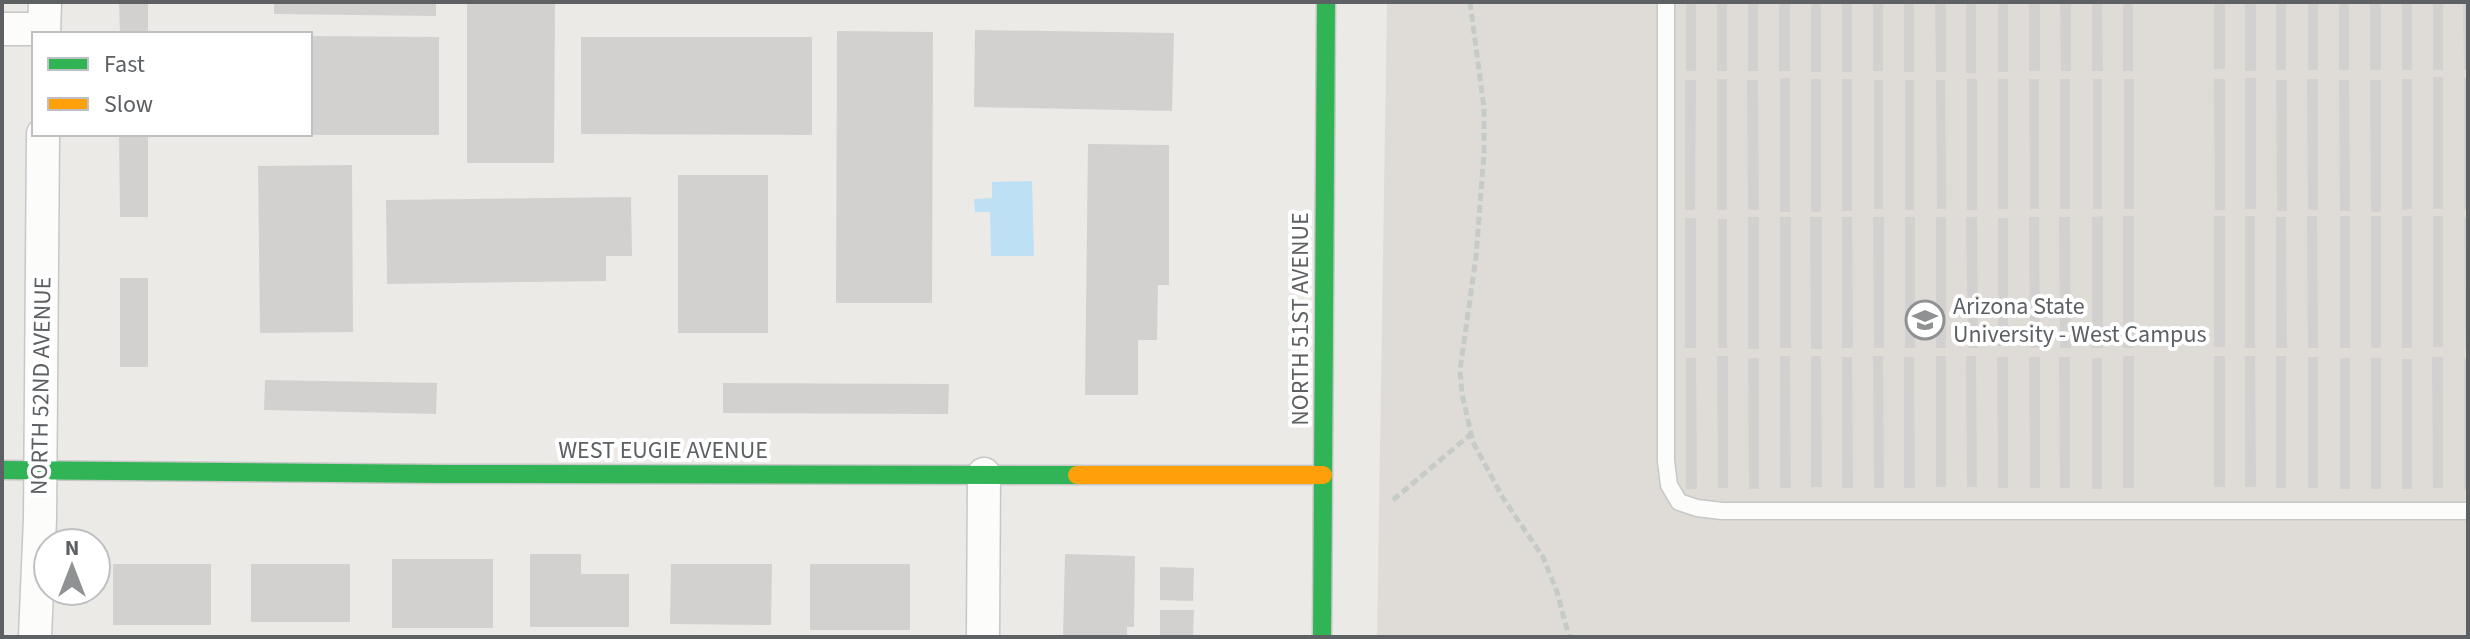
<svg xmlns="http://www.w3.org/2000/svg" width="2470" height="639" font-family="'Source Sans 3',sans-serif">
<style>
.education{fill:#dfdcd7}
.water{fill:#bee0f4}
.building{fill:#d3d1d0}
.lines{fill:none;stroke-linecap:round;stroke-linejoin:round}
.lane-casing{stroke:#c6c7c7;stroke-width:19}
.street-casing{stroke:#c6c7c7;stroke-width:35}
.fast-casing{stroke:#c6c7c6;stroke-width:21}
.slow-casing{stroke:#c6c7c6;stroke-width:21}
.path{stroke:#c6cbc8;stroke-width:5;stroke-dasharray:8 4;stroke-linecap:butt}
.lane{stroke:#fcfcfb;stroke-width:16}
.street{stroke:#fcfcfb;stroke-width:32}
.fast{stroke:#30b455;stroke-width:18}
.slow{stroke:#ff9f0a;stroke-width:18}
.labels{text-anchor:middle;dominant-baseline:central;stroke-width:8;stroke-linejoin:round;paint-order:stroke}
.poi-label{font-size:24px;fill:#5d6164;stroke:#fff;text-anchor:start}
.street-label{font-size:24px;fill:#5d6164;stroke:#fff}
</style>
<rect width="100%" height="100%" fill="#eceae7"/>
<!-- education -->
<path class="education" d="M1387 2H2468V637H1377Z"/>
<!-- water -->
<path class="water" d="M1032 181 1034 256H991L990 212H975L974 199 992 198V182Z"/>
<!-- building -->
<path class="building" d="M119 2H148V34H120Z
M274 2H436V16L274 14Z
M467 2H555L554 163H467Z
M1686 2H1696V71H1686Z
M1717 2H1727V71H1717Z
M1748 2H1758V71H1748Z
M1779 2H1790V71H1779Z
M1811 2H1821V72H1811Z
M1842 2H1852V72H1842Z
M1873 2H1883V71H1873Z
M1904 2H1914V72H1904Z
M1935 2H1946V72H1936Z
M1966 2H1976V73H1966Z
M1998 2H2008V72H1998Z
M2029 2H2040V71H2029Z
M2060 2H2071V71H2061Z
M2092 2H2102L2103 71H2092Z
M2123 2H2133V71H2123Z
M2214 2H2225V69H2214Z
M2245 2H2256V71H2245Z
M2276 2H2286V70H2276Z
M2308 2H2318V70H2308Z
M2339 2H2349V70H2339Z
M2370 2H2381V70H2370Z
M2402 2H2412V70H2402Z
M2433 2H2443V70H2433Z
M2463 2H2468V70H2464Z
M975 30 1174 33 1172 111 974 107Z
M837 31 933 32 932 303H836Z
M310 36 439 37V135H310Z
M581 37H812V135L581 134Z
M2433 77H2443V209H2433Z
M1780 78H1790V212H1780Z
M2245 78H2256V209H2245Z
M2464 78H2468V209H2464Z
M1717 79H1727V210H1717Z
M1811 79H1821V212H1811Z
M1842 79H1852V211H1842Z
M1967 79H1977V210H1967Z
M1998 79H2008V209H1998Z
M2029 79H2039V209H2030Z
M2060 79H2070V209H2060Z
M2093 79H2102V209H2093Z
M2124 79H2134V209H2124Z
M2214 79H2225V210H2215Z
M2307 79H2318V210H2308Z
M2402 79H2412V209L2402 210Z
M1685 80H1696L1695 210H1685Z
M1747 80H1758L1759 210H1748Z
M1874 80H1883V209H1874Z
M1905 80H1914V210H1905Z
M1936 80H1945L1946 209H1937Z
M2276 80H2287V211H2277Z
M2339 80H2349L2350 211H2340Z
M2370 80H2381V212H2371Z
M119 134H148V217H120Z
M1088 144 1169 145V285H1158L1157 340H1138V395H1085Z
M352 165 353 332 260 333 258 166Z
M678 175H768V333H678Z
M631 197 632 256H606V281L387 284 386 200Z
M2103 216V348H2092V217Z
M2123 216H2134V348H2123Z
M2214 216H2225V347H2214Z
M2245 216H2255V348H2245Z
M2307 216H2317L2318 348H2308Z
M2340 216H2350V348H2340Z
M2371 216H2381V348H2371Z
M2402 216H2412V348H2402Z
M2433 216H2443V347H2433Z
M1748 217H1759V349H1748Z
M1780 217H1791V348H1780Z
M1810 217H1822V349H1811Z
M1842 217H1852L1853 348H1842Z
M1873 217H1884V348H1874Z
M1905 217H1915V348H1905Z
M1936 217H1946V348H1936Z
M1966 217H1977L1978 348H1968Z
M2029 217H2039L2040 348H2030Z
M2059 217H2070L2071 348H2060Z
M2276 217H2286L2287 348H2276Z
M2464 217H2468V348H2465Z
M1685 218H1696V348H1685Z
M1998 218H2008V346H1998Z
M1718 219H1727V348H1718Z
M120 278H148V367H120Z
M1717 356H1728V488H1718Z
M1780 356H1790L1791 488H1780Z
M1811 356H1821L1822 487H1811Z
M1873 356H1883L1884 488H1874Z
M1936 356H1946V487H1936Z
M1966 356H1976L1977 487H1967Z
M2123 356H2134V488H2123Z
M2214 356H2225V487H2214Z
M2245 356H2255L2256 487H2245Z
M2276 356H2286V488H2276Z
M1842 357H1852L1853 488H1842Z
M1904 357H1914L1915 488H1904Z
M1997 357H2008V488H1998Z
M2029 357H2040V488H2030Z
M2059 357H2070V488H2060Z
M2308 357H2318V488H2308Z
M2432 357H2443V488H2433Z
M1686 358H1696L1697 489H1686Z
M1748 358H1759V489H1749Z
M2092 358H2102V489H2092Z
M2340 358H2350V489H2340Z
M2371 358H2381V489H2371Z
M2402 359H2412V489H2402Z
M2464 359H2468V489H2464Z
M265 380 437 383 436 414 264 410Z
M723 383 949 384 948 414 723 413Z
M530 554H581V574H629V627H530Z
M1065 554 1135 556 1134 627H1127V637H1063Z
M392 559H493V628H392Z
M113 564H211V625H113Z
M251 564H350V622H251Z
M671 564H772L771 625 670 624Z
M810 564H910V630H810Z
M1160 567 1194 568 1193 601 1160 600Z
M1160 610H1194L1193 637H1160Z"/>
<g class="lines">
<defs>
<path id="lane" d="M1666 2V461L1669 485 1679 502 1697 508 1722 511H2468"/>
<path id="street" d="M2 29H44
M44 34 45 2
M35 637 40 519 43 134
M983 637 984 474"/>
<path id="fast" d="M2 470 444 474 1077 475
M1322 637 1326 2"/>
<path id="slow" d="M1077 475H1323"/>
</defs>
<!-- lane casing -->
<use href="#lane" class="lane-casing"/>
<!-- street casing -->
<use href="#street" class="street-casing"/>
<!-- fast casing -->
<use href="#fast" class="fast-casing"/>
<!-- slow casing -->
<use href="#slow" class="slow-casing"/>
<!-- path -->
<path class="path" d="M1470 2 1484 108V153L1476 257 1460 370 1462 394 1473 442 1503 498 1543 557 1557 592 1569 637
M1393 500 1471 434"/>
<!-- lane -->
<use href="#lane" class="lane"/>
<!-- street -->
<use href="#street" class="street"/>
<!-- fast -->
<use href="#fast" class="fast"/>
<!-- slow -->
<use href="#slow" class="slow"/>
</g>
<!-- icons -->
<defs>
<symbol id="university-ring" viewBox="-11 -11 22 22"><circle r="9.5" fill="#fff" stroke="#8f9192" stroke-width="1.5"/><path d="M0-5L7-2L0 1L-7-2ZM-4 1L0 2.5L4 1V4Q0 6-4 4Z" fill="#8f9192"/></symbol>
</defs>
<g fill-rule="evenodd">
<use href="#university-ring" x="1903" y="298" width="44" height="44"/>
</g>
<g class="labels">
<!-- poi labels -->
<g class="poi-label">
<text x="1953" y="306">Arizona State<tspan x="1953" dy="28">University - West Campus</tspan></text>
</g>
<!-- street labels -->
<g class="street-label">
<text transform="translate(1300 319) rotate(-90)">NORTH 51ST AVENUE</text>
<text transform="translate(41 386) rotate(-89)">NORTH 52ND AVENUE</text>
<text x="663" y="450">WEST EUGIE AVENUE</text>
</g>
</g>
<!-- border -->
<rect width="2470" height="639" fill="none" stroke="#5d6164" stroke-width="8"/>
<!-- legend -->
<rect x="32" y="32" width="280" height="104" fill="#ffffff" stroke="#bec0c1" stroke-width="2"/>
<rect x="48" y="58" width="40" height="12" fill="#30b455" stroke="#bec0c1" stroke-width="2"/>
<text x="104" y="72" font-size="24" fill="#5d6164">Fast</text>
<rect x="48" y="98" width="40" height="12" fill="#ff9f0a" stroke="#bec0c1" stroke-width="2"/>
<text x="104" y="112" font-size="24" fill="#5d6164">Slow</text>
<!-- north arrow -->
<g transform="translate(72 567)"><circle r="38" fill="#ffffff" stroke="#bec0c1" stroke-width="2"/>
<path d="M0-6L14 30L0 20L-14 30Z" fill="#8f9192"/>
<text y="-12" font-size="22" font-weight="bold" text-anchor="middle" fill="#5d6164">N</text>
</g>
</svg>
